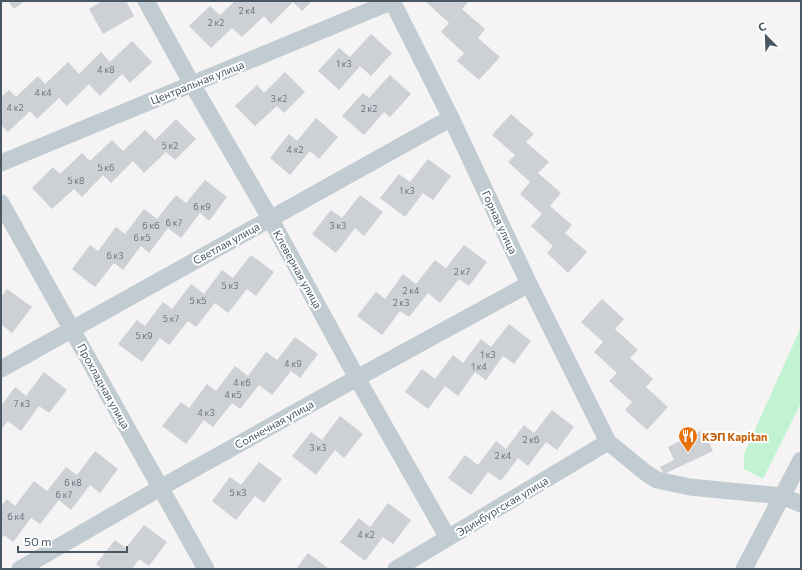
<svg xmlns="http://www.w3.org/2000/svg" width="802" height="570" font-family="Commissioner,sans-serif">
<style>
.green{fill:#c1f2d2}
.building{fill:#cdd0d5}
.lines{fill:none;stroke-linecap:round;stroke-linejoin:round}
.minor{stroke:#c0cbd2;stroke-width:17}
.labels{text-anchor:middle;dominant-baseline:central;stroke-width:4;stroke-linejoin:round;paint-order:stroke}
.number-label{font-size:9px;fill:#6a757f}
.street-label{font-size:11px;fill:#495762;stroke:#fff}
.food-label{font-size:11px;font-weight:bold;fill:#c56008;stroke:#fff;text-anchor:start}
</style>
<rect width="100%" height="100%" fill="#f5f3f3"/>
<!-- green -->
<path class="green" d="M801 327V403L763 479 744 469V454Z"/>
<!-- building -->
<path class="building" d="M8 1H25L14 9Z
M102 1H126L134 16 103 34 89 9Z
M235 1H249L250 3 252 1H312L302 11 293 2 271 24 264 16 242 37 232 28 211 48 189 26 210 6 220 15Z
M427 1H469L462 9 485 29 478 38 500 57 479 80 457 61 464 53 441 32 449 23 426 2Z
M371 34 392 53 371 76 360 66 339 90 318 71 339 48 350 57Z
M132 41 152 62 130 83 122 74 100 96 89 84 67 106 59 98 37 119 30 111 8 132 1 125V97L9 90 16 97 38 76 45 84 68 62 79 74 101 52 110 62Z
M285 72 305 92 284 113 277 106 255 126 235 106 257 85 264 93Z
M390 75 411 94 390 117 384 112 364 135 342 116 363 93 369 98Z
M511 114 534 134 526 142 549 162 538 173 561 193 550 206 572 225 565 233 587 252 568 273 547 253 553 246 531 226 542 214 520 194 530 182 508 162 515 155 492 135Z
M316 118 338 137 319 159 310 151 290 175 270 158 289 134 297 141Z
M176 119 196 139 175 160 166 152 144 173 133 161 111 183 103 175 82 197 74 189 52 209 32 188 53 167 60 174 82 153 90 161 112 140 123 151 145 130 155 140Z
M428 159 451 176 433 200 423 193 405 217 380 198 399 174 410 182Z
M205 180 227 197 209 221 200 213 181 238 168 228 149 253 141 246 123 270 114 263 95 287 72 269 90 245 98 251 116 227 125 234 144 209 157 219 176 195 186 203Z
M360 195 383 212 364 236 355 228 336 253 312 234 331 210 342 218Z
M464 245 487 262 469 286 459 279 440 303 428 293 409 317 400 311 382 335 357 316 376 292 385 299 403 274 416 284 435 260 446 268Z
M251 255 274 272 256 296 247 289 228 313 215 303 196 327 188 321 169 345 160 338 142 362 118 344 137 320 145 326 163 302 172 309 191 284 204 294 222 270 233 278Z
M7 289 32 307 12 333 1 324V297Z
M602 299 624 319 615 329 638 350 630 358 653 379 646 387 668 407 647 430 625 410 632 402 609 381 617 373 594 352 603 342 581 322Z
M509 324 531 341 514 364 503 356 486 380 475 372 458 396 445 386 428 409 405 392 422 369 435 379 453 355 463 363 481 339 491 347Z
M295 337 318 354 300 378 291 371 272 395 259 385 240 409 232 403 213 427 204 420 186 444 162 426 181 402 189 408 207 384 216 391 235 366 248 376 266 352 277 360Z
M44 372 67 390 49 413 39 406 21 431 8 421 1 429V406L15 387 26 396Z
M552 410 574 427 557 450 546 442 528 466 518 458 501 481 488 472 471 495 448 478 465 455 478 465 496 441 506 449 524 425 534 433Z
M340 416 363 434 344 458 335 450 316 475 292 456 311 432 322 440Z
M703 430 713 451 664 474 660 467 674 460 668 447Z
M95 451 118 469 100 493 90 485 71 510 59 500 40 524 31 518 13 542 4 535 1 539V506L7 499 15 506 34 481 47 491 66 467 77 475Z
M259 462 282 479 264 503 255 496 236 520 212 501 230 477 241 485Z
M388 503 411 520 393 544 383 537 365 561 340 542 359 518 370 527Z
M144 525 167 542 149 566 139 559 132 569H102L96 564 115 540 126 548Z
M308 553 329 569H296Z"/>
<g class="lines">
<!-- minor -->
<path class="minor" d="M146 1 192 84 270 218 357 378 448 538
M392 1 451 118 529 284 608 442 646 473 657 480 690 487 782 496 801 504
M1 163 393 1
M1 203 206 569
M1 369 451 118
M20 569 160 488 357 378 529 284
M396 569 608 442
M744 569 801 460"/>
</g>
<!-- icons -->
<defs>
<symbol id="restaurant-pin" viewBox="-11 -11 22 30"><path d="M0 17L-7.5 6A9.5 9.5 0 1 1 7.5 6Z" fill="#e8710a" stroke="#fff"/><path d="M-5-6h1v4h1v-4h1v4h1v-4h1v5L-1.5 .5V6h-2V.5L-5-1ZM5-6V6H3V1.5H1.5Q1.5-4 5-6Z" fill="#fff"/></symbol>
</defs>
<g fill-rule="evenodd">
<use href="#restaurant-pin" x="677" y="425" width="22" height="30"/>
</g>
<g class="labels">
<!-- number labels -->
<g class="number-label">
<text x="247" y="10">2 к4</text>
<text x="216" y="22">2 к2</text>
<text x="344" y="63">1 к3</text>
<text x="106" y="69">4 к8</text>
<text x="43" y="92">4 к4</text>
<text x="279" y="98">3 к2</text>
<text x="15" y="107">4 к2</text>
<text x="369" y="108">2 к2</text>
<text x="170" y="145">5 к2</text>
<text x="295" y="149">4 к2</text>
<text x="106" y="167">5 к6</text>
<text x="76" y="180">5 к8</text>
<text x="407" y="190">1 к3</text>
<text x="202" y="206">6 к9</text>
<text x="174" y="222">6 к7</text>
<text x="151" y="225">6 к6</text>
<text x="338" y="225">3 к3</text>
<text x="142" y="237">6 к5</text>
<text x="115" y="255">6 к3</text>
<text x="462" y="271">2 к7</text>
<text x="230" y="285">5 к3</text>
<text x="411" y="290">2 к4</text>
<text x="198" y="300">5 к5</text>
<text x="401" y="302">2 к3</text>
<text x="171" y="318">5 к7</text>
<text x="144" y="335">5 к9</text>
<text x="488" y="354">1 к3</text>
<text x="293" y="363">4 к9</text>
<text x="479" y="366">1 к4</text>
<text x="242" y="382">4 к6</text>
<text x="233" y="394">4 к5</text>
<text x="22" y="403">7 к3</text>
<text x="206" y="412">4 к3</text>
<text x="531" y="439">2 к6</text>
<text x="318" y="447">3 к3</text>
<text x="503" y="455">2 к4</text>
<text x="73" y="482">6 к8</text>
<text x="238" y="492">5 к3</text>
<text x="64" y="494">6 к7</text>
<text x="16" y="516">6 к4</text>
<text x="366" y="534">4 к2</text>
</g>
<!-- street labels -->
<g class="street-label">
<text transform="translate(197 82) rotate(-22)">Центральная улица</text>
<text transform="translate(500 222) rotate(65)">Горная улица</text>
<text transform="translate(226 243) rotate(-29)">Светлая улица</text>
<text transform="translate(298 269) rotate(61)">Клеверная улица</text>
<text transform="translate(104 386) rotate(61)">Прохладная улица</text>
<text transform="translate(274 424) rotate(-29)">Солнечная улица</text>
<text transform="translate(502 506) rotate(-31)">Эдинбургская улица</text>
</g>
<!-- food labels -->
<g class="food-label">
<text x="702" y="436">КЭП Kapitan</text>
</g>
</g>
<!-- border -->
<rect width="802" height="570" fill="none" stroke="#495762" stroke-width="4"/>
<!-- north arrow -->
<g transform="translate(766 36) rotate(337)" stroke="#ffffff" stroke-width="3" paint-order="stroke">
<path d="M0-3L7 15L0 10L-7 15Z" fill="#495762"/>
<text y="-6" font-size="11" font-weight="bold" text-anchor="middle" fill="#495762">С</text>
</g>
<!-- scale -->
<path d="M18 546v6h109v-6" fill="none" stroke="#495762" stroke-width="2"/>
<text x="24" y="546" font-size="12" fill="#495762" stroke="#ffffff" stroke-width="3" paint-order="stroke">50 m</text>
</svg>
